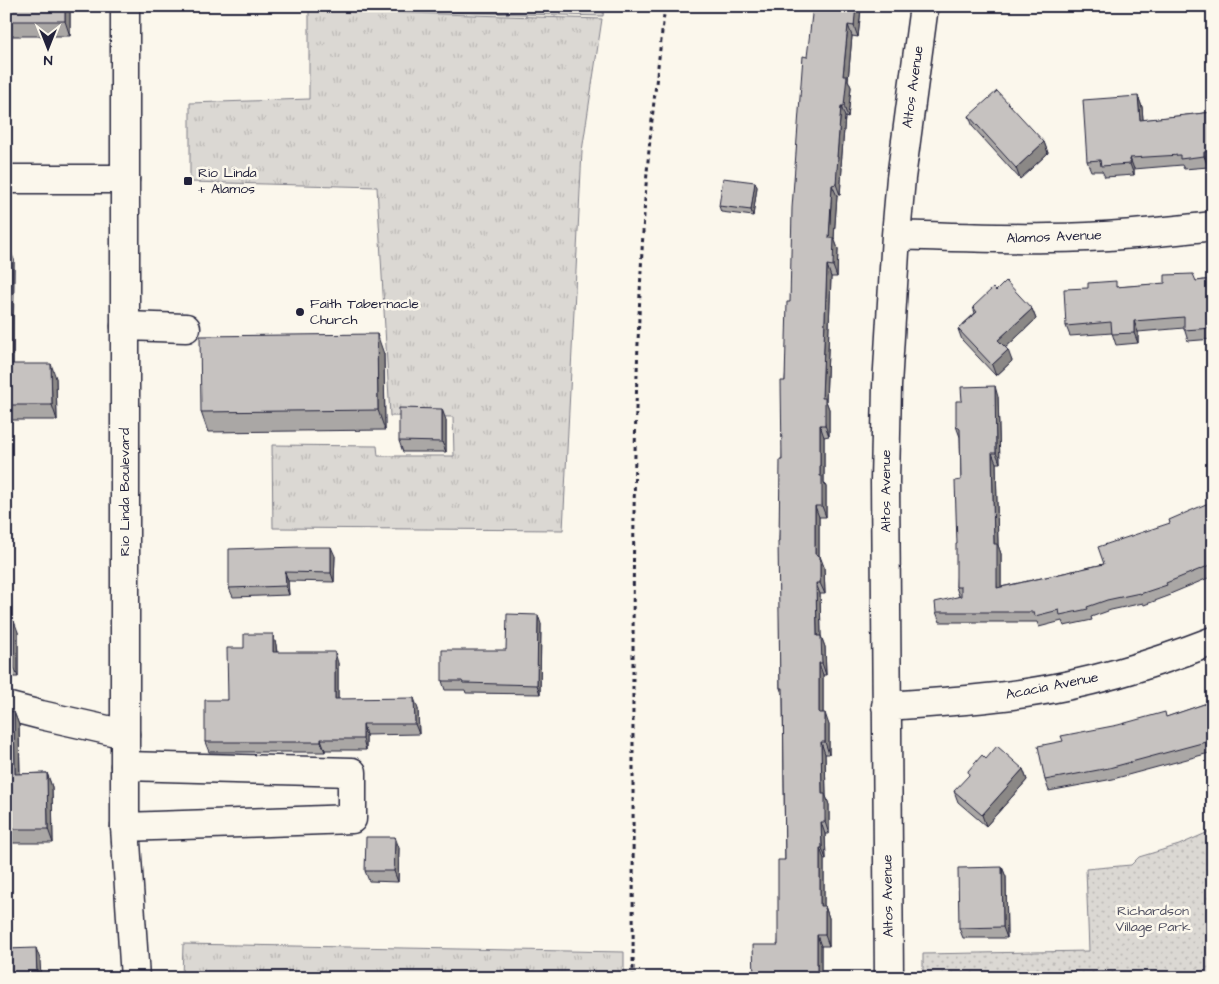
<svg xmlns="http://www.w3.org/2000/svg" width="1219" height="984" font-family="'Architects Daughter',sans-serif">
<style>
.grass{fill:url(#grass-tufts);stroke:#7e7d87}
.park{fill:url(#park-dots);stroke:#7e7d87}
.lines{fill:none;stroke-linecap:round;stroke-linejoin:round}
.minor-casing{stroke:#22223b;stroke-width:31}
.major-casing{stroke:#22223b;stroke-width:31}
.path{stroke:#22223b;stroke-width:3;stroke-dasharray:4 4;stroke-linecap:butt}
.minor{stroke:#fbf7ec;stroke-width:28}
.major{stroke:#fbf7ec;stroke-width:28}
.wall{fill:#aaa7a5;stroke:#22223b}
.shaded-wall{fill:#8b8886;stroke:#22223b}
.building{fill:#c6c2c0;stroke:#22223b}
.poi-dot{fill:#22223b;stroke:#fbf7ec;stroke-width:2}
.labels{text-anchor:middle;dominant-baseline:central;stroke-width:5;stroke-linejoin:round;paint-order:stroke}
.street-label{font-size:14px;fill:#22223b;stroke:#fbf7ec}
.poi-label{font-size:14px;fill:#22223b;stroke:#fbf7ec;text-anchor:start}
.park-label{font-size:14px;fill:#505061;stroke:#fbf7ec}
</style>
<defs>
<pattern id="grass-tufts" width="24" height="20" patternUnits="userSpaceOnUse" patternTransform="scale(1.25)"><rect width="24" height="20" fill="#dbd8d3"/><path d="M3 7l-1-3M5 7V3M7 7l1-3M15 17l-1-3M17 17v-4M19 17l1-3" fill="none" stroke="#bcb9b6"/></pattern>
<pattern id="park-dots" width="8" height="8" patternUnits="userSpaceOnUse" patternTransform="scale(1.25)"><rect width="8" height="8" fill="#dbd8d3"/><path d="M2 2h.1M6 6h.1" fill="none" stroke="#bcb9b6" stroke-width="1.8" stroke-linecap="round"/></pattern>
</defs>
<rect width="100%" height="100%" fill="#fbf7ec"/>
<filter id="ink" filterUnits="userSpaceOnUse"><feTurbulence type="fractalNoise" baseFrequency=".02" numOctaves="2"/><feDisplacementMap in="SourceGraphic" scale="10" xChannelSelector="R" yChannelSelector="G"/><feConvolveMatrix kernelMatrix="1 2 1 2 8 2 1 2 1" color-interpolation-filters="sRGB"/></filter>
<g filter="url(#ink)">
<!-- grass -->
<path class="grass" d="M194 6H604L603 16Z
M309 10 602 19 582 151 563 530 273 528 272 445 377 446 378 456H454L453 417 390 416 377 187 190 182V103L309 99Z
M183 944 624 952V978H182Z"/>
<!-- park -->
<path class="park" d="M1213 830V978H923V954L1089 951 1086 869 1131 865 1139 857 1179 845Z"/>
<g class="lines">
<defs>
<path id="minor" d="M6 179H125
M896 235C947 237 998 239 1049 238 1103 238 1159 232 1213 226
M125 326 186 328
M6 706 41 715 125 734
M886 706C933 703 980 700 1026 693 1089 684 1154 664 1213 641
M125 766 352 772V819L125 827
M889 978 885 481 887 386 896 235 901 178 924 6"/>
<path id="major" d="M125 6V827L135 978"/>
</defs>
<!-- minor casing -->
<use href="#minor" class="minor-casing"/>
<!-- major casing -->
<use href="#major" class="major-casing"/>
<!-- path -->
<path class="path" d="M633 978C634 724 629 469 644 215 648 145 657 76 665 6"/>
<!-- minor -->
<use href="#minor" class="minor"/>
<!-- major -->
<use href="#major" class="major"/>
</g>
<!-- wall -->
<path class="wall" d="M6 6 70 10V36H6Z
M861 9 858 37 852 36 848 80 851 87 848 118 845 117 841 166 842 168 840 195 837 196 834 238 838 249 837 277H831L826 401 829 409V436L824 437V482L826 487V517H819V555L824 567 825 594H820L821 636 825 647 826 675H823V713L829 725V754H825L826 796 829 805V834H825L826 859H824V906H825L829 918V946H821V978H754L778 945 785 860 783 696 780 688 779 541 785 381 807 57Z
M1138 96 1142 107 1143 120 1213 112V162L1207 163 1208 167 1184 169 1182 165 1134 169V175L1105 177 1102 171H1091L1087 161Z
M969 116 1044 142 1048 153 1020 179 973 127Z
M755 182 757 187 753 216 721 212 719 206Z
M6 245 14 260 13 364 56 378 57 420H6Z
M1213 279V339L1188 341 1184 328 1138 332V343L1116 345 1112 333 1070 336 1066 326 1088 288 1118 287 1196 281Z
M996 291 1032 309 1036 319 1005 348 1012 361 996 376 962 340 958 329 975 313 973 307Z
M384 354 385 430 208 432 201 412Z
M998 397 1000 463H996L998 545 1001 554V587L1104 564 1170 523 1213 501V576L1170 594 1171 595 1144 605 1143 603 1111 610 1091 617 1092 620 1064 626 1062 621 1039 627 1037 622H940L936 612 959 596 956 587 961 480 960 437 956 426Z
M446 420V452H403L399 441Z
M335 556 334 582 288 581 289 595 233 597 229 588Z
M6 621 18 632V677H6Z
M541 624 540 694 466 693 465 690H445L442 681 506 650Z
M273 634 276 645 277 652 338 663V699L418 709 419 734 366 735V750H325V752H209L205 742 228 700 244 648Z
M1213 701V752L1113 779 1049 791 1045 780 1063 741 1167 717Z
M6 711 14 712 19 725 20 774 47 773 52 787 53 843H6Z
M1023 769 1027 780 986 826 958 802 954 791Z
M399 848 398 882 369 881 365 871Z
M1002 867 1006 877 1007 938H963L959 928Z"/>
<!-- shaded-wall -->
<path class="shaded-wall" d="M65 6H69L70 10V36L65 21Z
M855 6H860L861 9 858 37 854 26Z
M848 25 852 36 848 80 851 87 848 118 844 106 843 76Z
M1138 96 1142 107 1144 131 1140 120Z
M841 106 845 117 841 166 842 168 840 195 836 184 837 157Z
M1044 142 1048 153 1020 179 1016 168Z
M1204 152 1207 163 1208 167 1204 156Z
M1130 158 1134 169V175L1130 164Z
M755 182 757 187 753 216 751 210Z
M832 185 837 196 834 238 838 249 837 277 833 266 829 238Z
M9 246 14 260 13 378 8 364Z
M827 265 831 277 826 401 829 409V436L825 425 822 398Z
M1032 309 1036 319 1002 351 998 340Z
M1134 321 1138 332V343L1134 333Z
M377 334 384 354 385 430 378 410Z
M1008 350 1012 361 996 376 992 365Z
M51 364 56 378 57 420 52 405Z
M995 386 998 397 1000 463 996 453Z
M442 409 446 420V452L442 442Z
M820 425 824 437V482L826 487V517L822 506 820 476Z
M992 453 996 463 998 545 1001 554V599L997 588 994 544Z
M815 506 819 517V566L815 554Z
M331 547 335 556 334 582 331 573Z
M820 556 824 567 825 594 820 583Z
M285 572 288 581 289 595 286 586Z
M816 583 820 594 821 636 825 647 826 675 822 663 817 636Z
M538 615 541 624 540 694 537 685Z
M14 621 18 632V677L14 667Z
M273 634 276 645 277 663 273 652Z
M335 652 338 663V710L335 699Z
M819 663 823 675V725L819 713Z
M414 698 418 709 419 734 415 724Z
M14 712 19 725 20 787 15 774Z
M825 713 829 725V754L825 742Z
M363 724 366 735V750L363 739Z
M321 739 325 750V752L321 742Z
M821 742 825 754 826 796 829 805V834L825 822 822 794Z
M1023 769 1027 780 986 826 982 815Z
M47 773 52 787 53 843 48 829Z
M821 822 825 834 826 859 822 848Z
M395 837 399 848 398 882 394 871Z
M820 848 824 859V918L820 906Z
M1002 867 1006 877 1007 938 1003 927Z
M825 906 829 918V946L825 935Z
M817 935 821 946V978H817Z
M36 948 40 959 41 978H37Z"/>
<!-- building -->
<path class="building" d="M6 6H65V21H6Z
M813 6H856L854 26 848 25 843 76H847L844 106H841L837 157H838L836 184 832 185 829 238H834L833 266 827 265 822 398H825V425H820V476H822V506H815V554L820 556V583H816L817 636H821L822 663H819V713H825V742H821L822 794H825V822H821L822 848H820V906H825V935H817V978H754L753 945H778V860H785L783 688H780L778 541H779L780 460H782L781 381H785L787 302H790L792 208 803 56 807 57Z
M997 91 1044 142 1016 168 969 116Z
M1138 96 1140 120 1213 112V151L1204 152V156L1180 159V155L1130 158V164L1101 166 1100 160 1087 161 1083 100Z
M723 178 755 182 751 210 719 206Z
M6 245 9 246 8 364H51L52 405H6Z
M1193 274 1196 281 1213 279V328L1184 330V317L1134 321V333L1112 334 1111 322 1066 326 1064 289 1088 288V283L1116 281V287L1165 283V275Z
M1006 281 1032 309 998 340 1008 350 992 365 958 329 977 312 973 307 993 288 996 291Z
M377 334 378 410 201 412 200 336Z
M995 386 996 453H992L994 544H997V588L1104 564 1098 547 1170 523 1169 520 1213 501V564L1166 583 1167 585 1140 594V593L1107 600 1087 607 1088 609 1060 615 1059 610 1035 616 1034 612H936L935 602 961 596V587H956V544H957L955 481 961 480 960 429 956 426V401H962L961 387Z
M399 408 442 409V442L399 441Z
M300 547H331V573L285 572 286 586 229 588V549Z
M507 614 538 615 537 685 463 683 462 681H442V650H506Z
M6 621H14V667H6Z
M244 634H273V652H335V699L414 698 415 724H363V739H321V742H205V700H228L227 648H244Z
M1213 701V740L1109 768 1045 780 1038 746 1063 741 1061 736 1118 725 1165 712 1166 717Z
M6 711 14 712 15 774 47 773 48 829H6Z
M997 746 1023 769 982 815 954 791 969 775 968 771 982 755 986 759Z
M366 837H395L394 871H365Z
M1002 867 1003 927 959 928 958 868Z
M36 948 37 978H6V949Z"/>
</g>
<!-- markers -->
<g class="poi-dot">
<rect x="183" y="176" width="10" height="10" rx="2.5"/>
<circle cx="300" cy="312" r="5"/>
</g>
<g class="labels">
<!-- street labels -->
<g class="street-label">
<text transform="translate(913 87) rotate(-82)">Altos Avenue</text>
<text transform="translate(1054 237) rotate(-2)">Alamos Avenue</text>
<text transform="translate(886 491) rotate(-90)">Altos Avenue</text>
<text transform="translate(125 492) rotate(-90)">Rio Linda Boulevard</text>
<text transform="translate(1052 686) rotate(-11)">Acacia Avenue</text>
<text transform="translate(888 896) rotate(-91)">Altos Avenue</text>
</g>
<!-- poi labels -->
<g class="poi-label">
<text x="198" y="173">Rio Linda<tspan x="198" dy="16">+ Alamos</tspan></text>
<text x="310" y="304">Faith Tabernacle<tspan x="310" dy="16">Church</tspan></text>
</g>
<!-- park labels -->
<g class="park-label">
<text x="1153" y="911">Richardson<tspan x="1153" dy="16">Village Park</tspan></text>
</g>
</g>
<!-- margin -->
<rect width="1219" height="984" fill="none" stroke="#fbf7ec" stroke-width="25"/>
<rect x="12" y="12" width="1194" height="959" fill="none" stroke="#22223b" stroke-width="2" filter="url(#ink)"/>
<!-- north arrow -->
<g transform="translate(48 48) rotate(180)" stroke="#fbf7ec" stroke-width="4" paint-order="stroke">
<path d="M0-4L9 19L0 12L-9 19Z" fill="#22223b"/>
<text y="-8" font-size="14" font-weight="bold" text-anchor="middle" fill="#22223b">N</text>
</g>
</svg>
